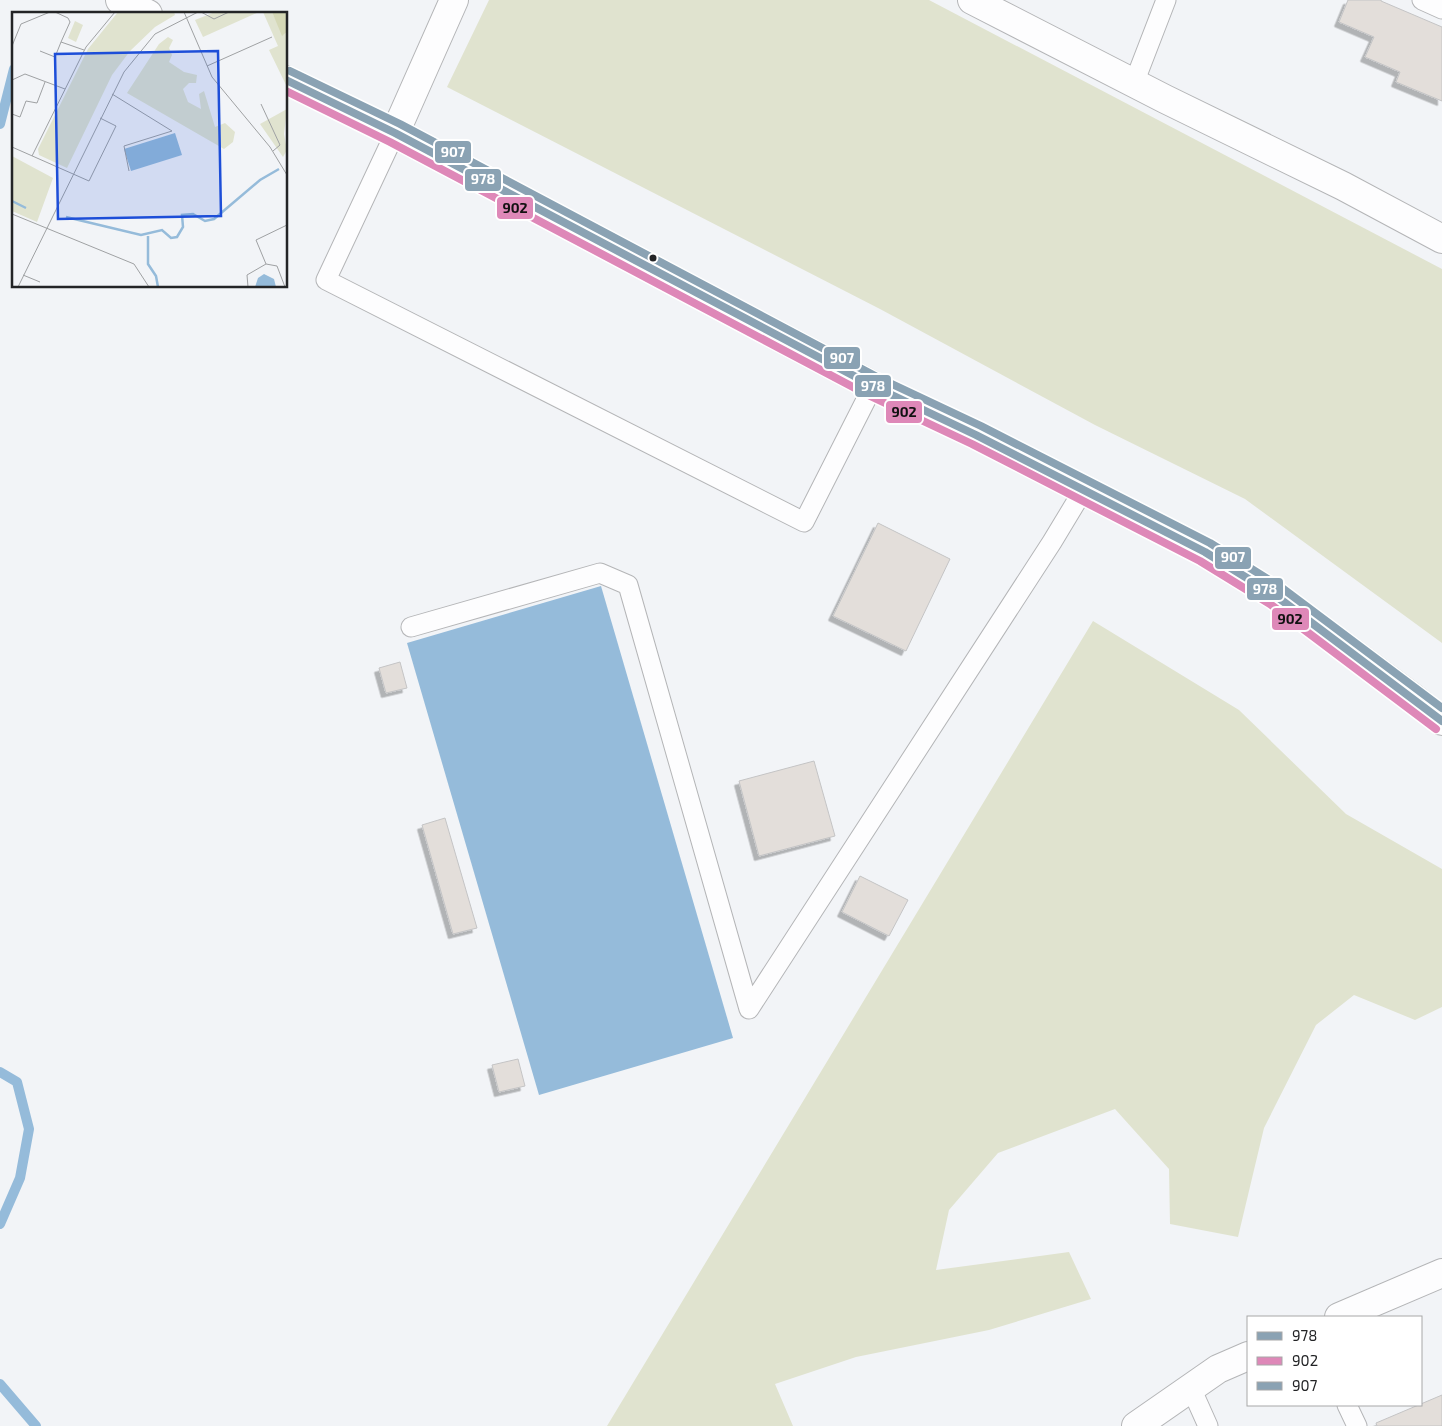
<svg xmlns="http://www.w3.org/2000/svg" width="1442" height="1426" font-family="'Exo 2',sans-serif">
<style>
.green{fill:#e0e3cf}
.water{fill:#95bbda}
.lines{fill:none;stroke-linecap:round;stroke-linejoin:round}
.stream{stroke:#95bbda;stroke-width:10}
.building{fill:#e3deda;stroke:#c4c4c5;filter:url(#shadow)}
.lane-casing{stroke:#b4b5b7;stroke-width:21}
.street-casing{stroke:#b4b5b7;stroke-width:30}
.secondary-casing{stroke:#b4b5b7;stroke-width:30}
.lane{stroke:#fdfdfe;stroke-width:19}
.street{stroke:#fdfdfe;stroke-width:28}
.secondary{stroke:#fdfdfe;stroke-width:28}
.bus-1-casing{stroke:#fff;stroke-width:11}
.bus-2-casing{stroke:#fff;stroke-width:11}
.bus-3-casing{stroke:#fff;stroke-width:11}
.bus-1{stroke:#8aa2b3;stroke-width:8}
.bus-2{stroke:#de88b8;stroke-width:8}
.bus-3{stroke:#8aa2b3;stroke-width:8}
.bus-dot{fill:#232426;stroke:#fff;stroke-width:2}
.inset-river{fill:none;stroke:#95bbda;stroke-width:2.5}
.inset-road{fill:none;stroke:#9fa1a3;stroke-width:1}
.view{fill:#1d4ed8;fill-opacity:0.15;stroke:#1d4ed8;stroke-width:2.5}
.inset-edge{fill:none;stroke:#232426;stroke-width:2.5}
.line-badge{stroke:#fff;stroke-width:2}
.badge-label{font-size:14px;text-anchor:middle;font-weight:bold;fill:#fff}
.pale-badge-label{font-size:14px;text-anchor:middle;font-weight:bold;fill:#111}
</style>
<defs>
<filter id="shadow"><feDropShadow dx="-4.5" dy="4.5" stdDeviation="0" flood-color="#0004"/></filter>
</defs>
<rect width="100%" height="100%" fill="#f2f4f7"/>
<!-- green -->
<path class="green" d="M489 0H929L1442 269V643L1245 499 1095 425 880 309 447 87Z
M1093 621 1239 710 1346 814 1442 869V1007L1415 1020 1354 995 1316 1025 1264 1128 1238 1237 1170 1224 1169 1169 1115 1109 998 1153 949 1210 936 1270 1069 1252 1091 1299 989 1330 856 1357 775 1384 793 1426H607Z"/>
<!-- water -->
<path class="water" d="M601 586 733 1038 539 1095 407 643Z"/>
<g class="lines">
<!-- stream -->
<path class="stream" d="M0 124 14 69
M0 1072 17 1082 29 1129 20 1178 0 1224
M0 1384 36 1426"/>
</g>
<!-- building -->
<path class="building" d="M1348 0H1381V1L1442 27V101L1396 82 1400 72 1365 57 1374 37 1339 22Z
M878 523 950 559 906 651 833 616Z
M400 662 407 688 386 693 379 668Z
M814 761 835 836 759 856 739 781Z
M445 818 477 928 453 934 422 825Z
M860 876 908 900 889 936 842 912Z
M518 1059 525 1086 499 1092 492 1065Z
M1442 1395V1426H1377L1376 1423Z"/>
<g class="lines">
<defs>
<path id="lane" d="M1422 0 1442 9
M1134 83 1166 0
M395 133 326 280 804 522 873 386
M411 627 600 573 628 585 749 1009 1052 542 1084 489
M1191 1388 1208 1426
M1347 1405 1357 1426"/>
<path id="street" d="M972 0 1165 99 1343 186 1442 239
M1339 1317 1442 1273
M1136 1426 1218 1369 1248 1356"/>
<path id="secondary" d="M120 0 148 14
M286 80 395 133 873 386 976 435 1205 552 1276 596 1413 698 1442 721
M395 133 454 0"/>
</defs>
<!-- lane casing -->
<use href="#lane" class="lane-casing"/>
<!-- street casing -->
<use href="#street" class="street-casing"/>
<!-- secondary casing -->
<use href="#secondary" class="secondary-casing"/>
<!-- lane -->
<use href="#lane" class="lane"/>
<!-- street -->
<use href="#street" class="street"/>
<!-- secondary -->
<use href="#secondary" class="secondary"/>
<defs>
<path id="bus-1" d="M286 80 395 133 873 386 976 435 1205 552 1276 596 1442 721"/>
<path id="bus-2" d="M286 91 390 142 868 395 972 444 1200 561 1270 604 1436 729"/>
<path id="bus-3" d="M290 71 400 124 877 377 981 426 1210 543 1282 588 1442 708"/>
</defs>
<!-- bus-1 casing -->
<use href="#bus-1" class="bus-1-casing"/>
<!-- bus-2 casing -->
<use href="#bus-2" class="bus-2-casing"/>
<!-- bus-3 casing -->
<use href="#bus-3" class="bus-3-casing"/>
<!-- bus-1 -->
<use href="#bus-1" class="bus-1"/>
<!-- bus-2 -->
<use href="#bus-2" class="bus-2"/>
<!-- bus-3 -->
<use href="#bus-3" class="bus-3"/>
</g>
<!-- markers -->
<circle class="bus-dot" cx="653" cy="258" r="4.5"/>
<!-- overview -->
<g transform="translate(12 12)">
<rect width="275" height="275" fill="#f2f4f7"/>
<path d="M106 0H162L163 3 143 15 118 39 100 63 55 156 27 143 26 137 76 37ZM203 0H247L191 25 183 8ZM251 0H260L271 23 275 20V75L257 38 266 34ZM63 9 71 13 64 30 56 26ZM156 25 161 28 157 36 160 43 157 50 172 60 185 63 184 71H177L171 77 176 90 189 97 187 82 192 79 203 115 213 111 223 120 221 130 212 137 115 81 147 32ZM275 97 272 122 275 138 271 145 248 112ZM0 144 41 166 25 210 0 199Z" fill="#e0e3cf"/>
<path d="M260 0H275V20L270 24Z" fill="#d5d8b6"/>
<path d="M163 121 170 143 119 159 112 137ZM252 262 262 267 264 275H243L246 266Z" fill="#95bbda"/>
<path class="inset-river" d="M0 189 14 196M54 205 129 223 150 218 159 226 165 225 171 215 170 203 181 202 193 209 202 207 248 168 267 157M136 224V252L144 264 146 275"/>
<path class="inset-road" d="M43 0 56 6 58 10 49 30 72 38M172 0 200 65 258 135 275 163M189 0 202 7 217 0M0 34 9 12 38 0M28 39 43 45 49 30M195 54 260 25M0 68 13 62 53 77M100 82 160 119 112 134 117 159M249 92 268 133 261 139M0 102 8 105 14 89 25 91 33 70M0 135 77 169 104 114 88 106M20 144 74 35 103 0M0 202 122 252 137 275M11 263 28 270M6 275 112 60 143 22 186 0M236 275 235 263 254 252M273 275 265 254 254 252 244 228 275 213"/>
<path class="view" d="M206 39 209 204 46 207 43 42Z"/>
<rect width="275" height="275" class="inset-edge"/>
</g>
<g class="line-badge">
<rect x="434" y="140" width="38" height="24" rx="5" fill="#8aa2b3"/>
<rect x="464" y="168" width="38" height="24" rx="5" fill="#8aa2b3"/>
<rect x="496" y="196" width="38" height="24" rx="5" fill="#de88b8"/>
<rect x="823" y="346" width="38" height="24" rx="5" fill="#8aa2b3"/>
<rect x="854" y="374" width="38" height="24" rx="5" fill="#8aa2b3"/>
<rect x="885" y="400" width="38" height="24" rx="5" fill="#de88b8"/>
<rect x="1214" y="546" width="38" height="24" rx="5" fill="#8aa2b3"/>
<rect x="1246" y="577" width="38" height="24" rx="5" fill="#8aa2b3"/>
<rect x="1271" y="607" width="39" height="24" rx="5" fill="#de88b8"/>
</g>
<g class="badge-label">
<text x="453" y="157">907</text>
<text x="483" y="184">978</text>
<text x="842" y="363">907</text>
<text x="873" y="391">978</text>
<text x="1233" y="562">907</text>
<text x="1265" y="594">978</text>
</g>
<g class="pale-badge-label">
<text x="515" y="213">902</text>
<text x="904" y="417">902</text>
<text x="1290" y="624">902</text>
</g>
<!-- legend -->
<rect x="1247" y="1316" width="175" height="90" fill="#ffffff" stroke="#a7a7a8"/>
<rect x="1257" y="1332" width="25" height="8" fill="#8aa2b3" stroke="#a7a7a8"/>
<text x="1292" y="1341" font-size="15" fill="#232426">978</text>
<rect x="1257" y="1357" width="25" height="8" fill="#de88b8" stroke="#a7a7a8"/>
<text x="1292" y="1366" font-size="15" fill="#232426">902</text>
<rect x="1257" y="1382" width="25" height="8" fill="#8aa2b3" stroke="#a7a7a8"/>
<text x="1292" y="1391" font-size="15" fill="#232426">907</text>
</svg>
